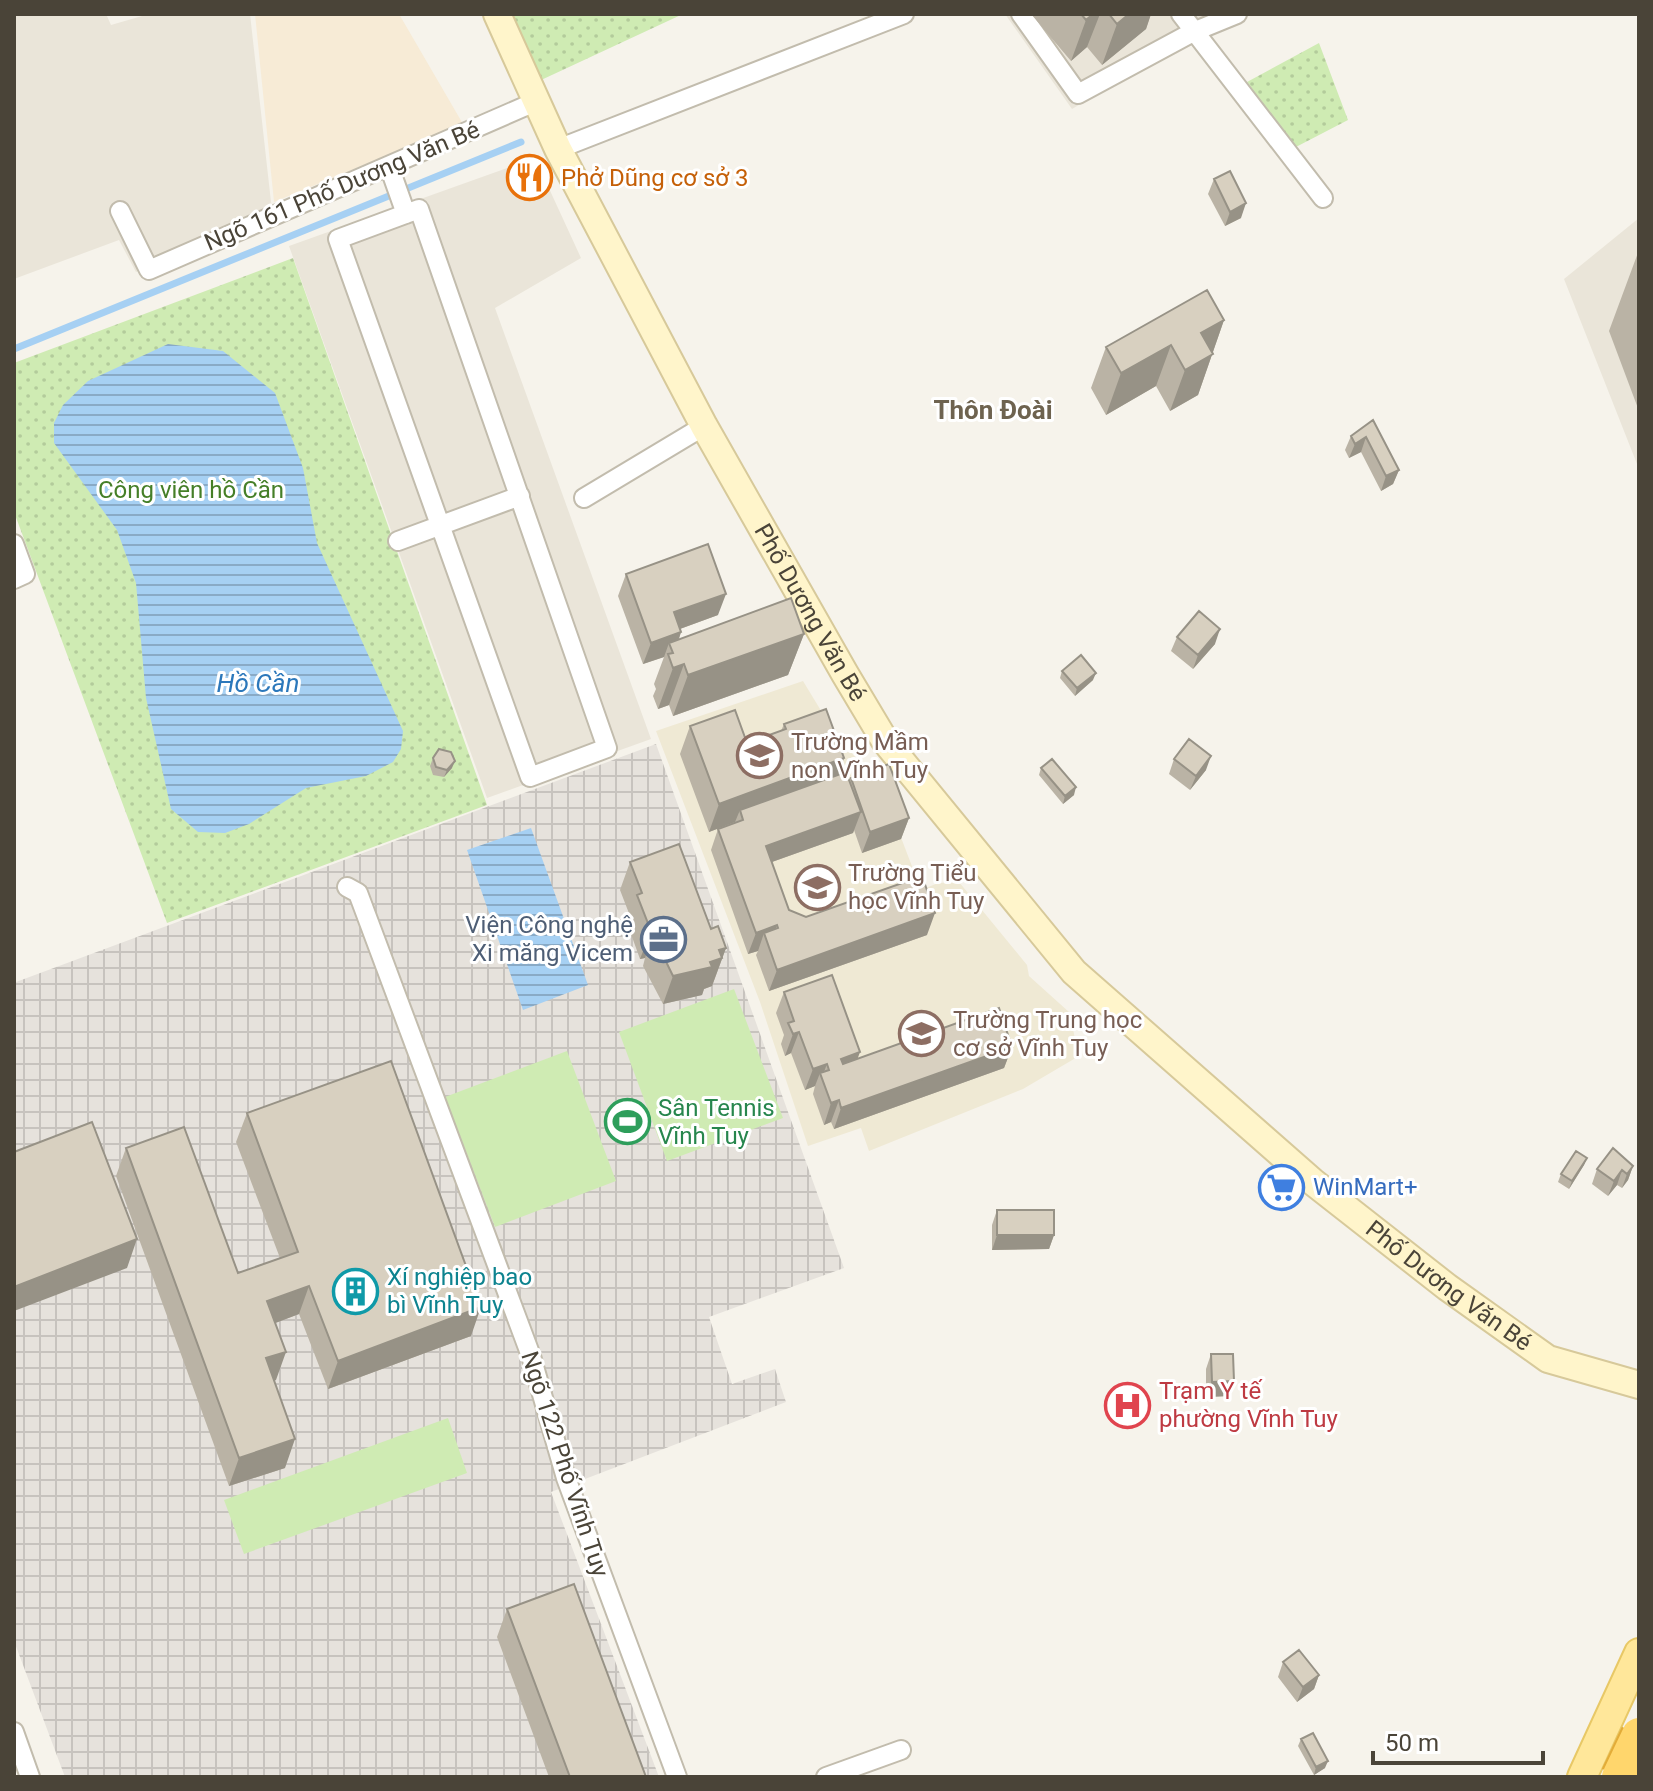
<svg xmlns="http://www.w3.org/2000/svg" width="1653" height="1791" font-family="Roboto,sans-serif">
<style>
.residential{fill:#eae5d9}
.commercial{fill:#f7ebd6}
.industrial{fill:url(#industrial-grid)}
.education{fill:#efe9d4}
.park{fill:url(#park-dots)}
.garden{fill:#cfebb3}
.water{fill:url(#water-rules)}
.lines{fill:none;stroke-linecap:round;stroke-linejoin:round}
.stream{stroke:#a6d0f3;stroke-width:7}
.street-casing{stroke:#c2bcad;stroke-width:22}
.secondary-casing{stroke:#d7c99a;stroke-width:30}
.primary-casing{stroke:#e8c866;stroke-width:32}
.street{stroke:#fff;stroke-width:18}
.secondary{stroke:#fff5cb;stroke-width:26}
.primary{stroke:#ffe79a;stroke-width:28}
.highway-bridge-casing{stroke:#e3ac38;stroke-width:38;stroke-linecap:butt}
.highway-bridge{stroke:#ffd66c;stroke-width:34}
.wall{fill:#bab3a5}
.shaded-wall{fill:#979286}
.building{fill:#d8d0c0;stroke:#979286;stroke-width:2}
.labels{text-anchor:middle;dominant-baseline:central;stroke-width:6;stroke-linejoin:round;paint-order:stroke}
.food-label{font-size:24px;fill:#c56008;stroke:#fff;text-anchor:start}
.street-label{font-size:24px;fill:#4a4438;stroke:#fff}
.park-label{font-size:24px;fill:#457f28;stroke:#fff}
.education-label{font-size:24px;fill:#785e54;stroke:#fff;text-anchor:start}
.service-label{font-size:24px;fill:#4e5e75;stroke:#fff;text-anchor:end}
.leisure-label{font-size:24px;fill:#27864d;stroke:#fff;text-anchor:start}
.shop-label{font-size:24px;fill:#366cbe;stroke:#fff;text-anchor:start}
.culture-label{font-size:24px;fill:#0d838f;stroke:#fff;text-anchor:start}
.health-label{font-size:24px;fill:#be3a42;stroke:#fff;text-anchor:start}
.neighbourhood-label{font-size:26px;font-weight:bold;fill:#6e634f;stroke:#fff}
.water-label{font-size:26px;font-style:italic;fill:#2c78bb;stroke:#fff}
</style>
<defs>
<pattern id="industrial-grid" width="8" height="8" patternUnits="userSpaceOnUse" patternTransform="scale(2)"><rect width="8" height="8" fill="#e6e2dc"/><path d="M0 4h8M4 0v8" fill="none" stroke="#c7c3be"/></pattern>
<pattern id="park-dots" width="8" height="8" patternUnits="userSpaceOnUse" patternTransform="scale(2)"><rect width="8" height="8" fill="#cfebb3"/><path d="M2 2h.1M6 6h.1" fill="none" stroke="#b3cb9b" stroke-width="1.8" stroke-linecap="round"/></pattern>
<pattern id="water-rules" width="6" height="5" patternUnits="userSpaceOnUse" patternTransform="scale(2)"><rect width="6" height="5" fill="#a6d0f3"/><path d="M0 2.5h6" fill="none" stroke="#89aac6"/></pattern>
</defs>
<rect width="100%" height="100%" fill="#f6f3eb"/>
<!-- residential -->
<path class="residential" d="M14 14H106L111 25 149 14H250L272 211 136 272 119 240 14 279Z
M1005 14H1253L1192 38 1072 109Z
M535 158 581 258 495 308 651 739 487 798 289 246Z
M1639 218V469L1564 279Z"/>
<!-- commercial -->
<path class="commercial" d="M255 14H399L463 124 274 202Z"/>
<!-- industrial -->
<path class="industrial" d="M656 744 844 1268 709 1317 732 1384 775 1369 786 1402 551 1492 659 1777H65L14 1641V977L16 982Z"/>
<!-- education -->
<path class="education" d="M803 681 837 737 881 785 921 890 938 883 959 882 1027 965 1029 976 1069 1012 1079 1056 1023 1089 869 1151 861 1128 808 1146 760 1002 656 731Z"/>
<!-- park -->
<path class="park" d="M508 14H683L539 81Z
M1319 43 1348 120 1294 148 1247 82Z
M293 258 487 805 167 923 14 512V363Z"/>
<!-- garden -->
<path class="garden" d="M734 989 783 1118 667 1161 619 1032Z
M567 1051 616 1181 495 1227 445 1097Z
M448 1418 467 1473 244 1554 224 1500Z"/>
<!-- water -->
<path class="water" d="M168 344 223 351 275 393 303 468 317 543 403 731 401 749 393 762 366 776 306 788 249 824 225 833 198 832 171 809 146 698 136 583 117 530 54 443V423L63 405 88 381Z
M531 828 588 985 523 1010 467 850Z"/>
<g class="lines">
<!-- stream -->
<path class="stream" d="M14 349 521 142"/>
<defs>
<path id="street" d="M1021 14 1078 94 1193 32 1237 14
M1181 14 1323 198
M558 149 904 14
M389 166 406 214
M419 209 607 748 530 777 338 239Z
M120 211 149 270 535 102
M584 498 704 426
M398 541 520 496
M14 544 25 574 14 579
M347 887 358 893 531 1356 566 1478 677 1777
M14 1732 30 1777
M826 1777 901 1750"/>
<g id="secondary">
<path id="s1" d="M497 14 558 149 704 426 845 674 885 741 1074 972 1313 1182 1447 1287 1548 1359 1639 1385"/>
</g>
<path id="primary" d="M1582 1777 1639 1653"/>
</defs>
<!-- street casing -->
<use href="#street" class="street-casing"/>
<!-- secondary casing -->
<use href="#secondary" class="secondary-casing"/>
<!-- primary casing -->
<use href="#primary" class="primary-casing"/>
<!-- street -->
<use href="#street" class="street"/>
<!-- secondary -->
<use href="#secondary" class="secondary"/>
<!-- primary -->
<use href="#primary" class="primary"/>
<defs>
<path id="highway-bridge" d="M1619 1777 1639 1735"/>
</defs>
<!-- highway-bridge casing -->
<use href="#highway-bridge" class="highway-bridge-casing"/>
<!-- highway-bridge -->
<use href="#highway-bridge" class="highway-bridge"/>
</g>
<!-- wall -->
<path class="wall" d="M1031 14H1151L1146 29 1102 65 1087 47 1071 61Z
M1214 179 1241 218 1225 226 1208 194Z
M1639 250V411L1609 331Z
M1224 320 1198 395 1170 411 1156 386 1106 415 1091 388 1106 347Z
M1373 420 1399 470 1393 484 1381 491 1361 452 1349 458 1345 450 1351 436Z
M626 574 718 615 680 629 681 632 679 639 804 634 788 675 673 716 669 705 658 709 653 696 656 689 654 684 664 657 643 664 618 596Z
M1177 637 1215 644 1193 669 1171 651Z
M1062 671 1093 680 1075 696 1060 678Z
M784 724 844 758 838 775 850 780 851 778 909 818 901 839 862 853 854 830 853 833 772 862 789 910 806 917 927 935 769 991 756 955 758 951 748 954 711 850 718 829 735 822 709 832 680 754 690 726 747 743 781 731Z
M433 758 452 768 444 777 433 775 430 766Z
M1174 759 1206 770 1190 790 1169 774Z
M1041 768 1074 795 1063 804 1039 775Z
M630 862 711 929 726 948 712 986 704 989 702 995 663 1004 643 966 645 958 640 959 627 923 630 916 620 890Z
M784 992 857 1059 1012 1047 1004 1068 834 1129 831 1122 824 1125 813 1094 815 1086 805 1090 791 1053 785 1056 781 1044 784 1035 776 1013Z
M247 1113 471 1336 328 1389 299 1314 275 1323 276 1380 274 1381 285 1468 229 1486 116 1176 126 1148 238 1273 280 1258 236 1142Z
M1587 1158 1584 1165 1569 1189 1558 1182 1561 1174Z
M1633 1166 1628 1180 1622 1188 1617 1185 1608 1196 1592 1184 1597 1169Z
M997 1210 1054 1235 1049 1249 992 1250V1225Z
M1211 1354 1234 1381 1229 1396 1206 1397V1369Z
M1116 1393 1145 1402 1142 1409 1114 1411 1113 1400Z
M507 1609 646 1777H549L497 1637Z
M1283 1662 1319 1675 1314 1689 1297 1702 1278 1677Z
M1301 1739 1325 1768 1314 1775 1298 1746Z"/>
<!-- shaded-wall -->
<path class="shaded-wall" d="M1093 14H1100L1087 47 1071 61 1086 20Z
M1129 14H1151L1146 29 1102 65 1117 24Z
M1246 203 1241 218 1225 226 1230 212Z
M1224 320 1198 395 1170 411 1185 370 1201 333Z
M1171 345 1156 386 1106 415 1121 373Z
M1366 437 1361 452 1349 458 1355 444Z
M1399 470 1393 484 1381 491 1386 476Z
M726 594 718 615 666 634 674 612Z
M1220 629 1215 644 1193 669 1198 655Z
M681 632 674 653 669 643 664 657 643 664 651 643Z
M804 634 788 675 673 716 688 675Z
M684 664 669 705 658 709 673 668Z
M1096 673 1093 680 1075 696 1077 688Z
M1211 756 1206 770 1190 790 1196 776Z
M844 758 834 786 740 810 735 822 709 832 719 804Z
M455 761 452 768 444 777 447 770Z
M1076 787 1074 795 1063 804 1065 796Z
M861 812 853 833 758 867 766 846Z
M909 818 901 839 862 853 870 832Z
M935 913 927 935 769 991 777 970Z
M777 925 769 947 764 933 758 951 748 954 756 933Z
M655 930 645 958 640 959 651 931Z
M726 948 712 986 704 989 702 995 663 1004 673 976 710 962 719 950Z
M799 1032 791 1053 785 1056 793 1034Z
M1012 1047 1004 1068 834 1129 841 1108Z
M860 1052 852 1074 833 1080 841 1059Z
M827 1064 822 1077 820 1073 815 1086 805 1090 813 1069Z
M839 1100 831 1122 824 1125 831 1103Z
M1587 1158 1584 1165 1569 1189 1572 1181Z
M1633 1166 1628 1180 1622 1188 1627 1174Z
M1622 1170 1617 1185 1608 1196 1614 1181Z
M997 1235H1054L1049 1249 992 1250Z
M137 1239 127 1268 14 1311V1287Z
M309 1286 299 1314 257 1330 267 1301Z
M481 1307 471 1336 328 1389 338 1361Z
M286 1352 276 1380 256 1386 266 1358Z
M1234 1381 1229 1396 1206 1397 1212 1382Z
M1145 1402 1142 1409 1114 1411 1117 1404Z
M295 1439 285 1468 229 1486 239 1458Z
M1319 1675 1314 1689 1297 1702 1303 1687Z
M1328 1761 1325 1768 1314 1775 1316 1767Z"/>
<!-- building -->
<path class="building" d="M1081 14H1093L1086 20Z
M1109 14H1129L1117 24Z
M1230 171 1246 203 1230 212 1214 179Z
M1207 290 1224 320 1201 333 1213 354 1185 370 1171 345 1121 373 1106 347Z
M1373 420 1399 470 1386 476 1366 437 1355 444 1351 436Z
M708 544 726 594 674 612 681 632 651 643 626 574Z
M791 598 804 634 688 675 684 664 673 668 668 654 673 653 669 643Z
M1199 611 1220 629 1198 655 1177 637Z
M1081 655 1096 673 1077 688 1062 671Z
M826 709 844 758 719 804 690 726 735 710 747 743 786 729 784 724Z
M1189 739 1211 756 1196 776 1174 759Z
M439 749 451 752 455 761 447 770 436 767 433 758Z
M1052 759 1076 787 1065 796 1041 768Z
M889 764 909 818 870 832 851 778Z
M846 772 861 812 766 846 789 910 806 917 922 876 935 913 777 970 764 933 778 928 777 925 756 933 718 829 743 820 740 810Z
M679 844 711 929 718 926 726 948 719 950 722 958 710 962 712 967 673 976 654 937 658 936 655 930 651 931 637 895 642 893 630 862Z
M832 975 860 1052 841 1059 843 1064 999 1008 1012 1047 841 1108 839 1100 831 1103 820 1073 829 1070 827 1064 813 1069 799 1032 793 1034 788 1023 794 1021 784 992Z
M391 1061 481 1307 338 1361 309 1286 267 1301 286 1352 266 1358 295 1439 239 1458 126 1148 184 1127 238 1273 298 1252 247 1113Z
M92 1122 137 1239 14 1287V1152Z
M1613 1148 1633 1166 1627 1174 1622 1170 1614 1181 1597 1169Z
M1576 1151 1587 1158 1572 1181 1561 1174Z
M997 1210H1054V1235H997Z
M1211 1354H1233L1234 1381 1212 1382Z
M1145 1392V1402L1117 1404 1116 1393Z
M574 1584 646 1777H570L507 1609Z
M1299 1650 1319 1675 1303 1687 1283 1662Z
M1313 1733 1328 1761 1316 1767 1301 1739Z"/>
<!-- icons -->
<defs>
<symbol id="restaurant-ring" viewBox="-11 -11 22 22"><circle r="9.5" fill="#fff" stroke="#e8710a" stroke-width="1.5"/><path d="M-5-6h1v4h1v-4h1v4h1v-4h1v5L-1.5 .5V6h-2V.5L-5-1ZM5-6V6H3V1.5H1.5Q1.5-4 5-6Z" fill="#e8710a"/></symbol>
<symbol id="school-ring" viewBox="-11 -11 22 22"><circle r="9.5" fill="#fff" stroke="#8d6e63" stroke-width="1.5"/><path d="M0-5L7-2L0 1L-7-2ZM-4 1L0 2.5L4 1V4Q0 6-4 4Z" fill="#8d6e63"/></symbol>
<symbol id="office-ring" viewBox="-11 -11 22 22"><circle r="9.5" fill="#fff" stroke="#5c6f8a" stroke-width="1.5"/><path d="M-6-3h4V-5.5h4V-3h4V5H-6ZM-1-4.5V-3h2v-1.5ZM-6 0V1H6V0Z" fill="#5c6f8a"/></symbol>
<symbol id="stadium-ring" viewBox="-11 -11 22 22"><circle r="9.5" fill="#fff" stroke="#2e9e5b" stroke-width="1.5"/><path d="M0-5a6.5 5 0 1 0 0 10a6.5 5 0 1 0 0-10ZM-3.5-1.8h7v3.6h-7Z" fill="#2e9e5b"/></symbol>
<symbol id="supermarket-ring" viewBox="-11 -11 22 22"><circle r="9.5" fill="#fff" stroke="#3f7fe0" stroke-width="1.5"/><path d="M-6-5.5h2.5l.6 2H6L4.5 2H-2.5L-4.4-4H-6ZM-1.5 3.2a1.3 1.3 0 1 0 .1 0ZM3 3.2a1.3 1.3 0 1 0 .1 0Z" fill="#3f7fe0"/></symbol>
<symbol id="building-ring" viewBox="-11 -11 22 22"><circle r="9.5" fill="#fff" stroke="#0f9aa8" stroke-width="1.5"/><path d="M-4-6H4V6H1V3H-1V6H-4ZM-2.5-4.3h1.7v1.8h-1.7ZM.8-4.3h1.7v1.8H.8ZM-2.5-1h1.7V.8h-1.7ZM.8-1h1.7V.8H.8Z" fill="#0f9aa8"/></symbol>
<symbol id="hospital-ring" viewBox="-11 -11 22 22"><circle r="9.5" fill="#fff" stroke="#e0444e" stroke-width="1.5"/><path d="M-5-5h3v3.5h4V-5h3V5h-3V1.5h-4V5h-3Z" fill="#e0444e"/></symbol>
</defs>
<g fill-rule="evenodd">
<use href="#restaurant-ring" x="504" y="152" width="51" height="51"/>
<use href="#school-ring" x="734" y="730" width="51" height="51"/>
<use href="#school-ring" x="792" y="862" width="51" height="51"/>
<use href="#office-ring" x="638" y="914" width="51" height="51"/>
<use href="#school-ring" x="896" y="1008" width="51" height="51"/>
<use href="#stadium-ring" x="602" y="1096" width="51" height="51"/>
<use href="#supermarket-ring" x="1256" y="1162" width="51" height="51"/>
<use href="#building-ring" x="330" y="1266" width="51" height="51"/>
<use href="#hospital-ring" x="1102" y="1380" width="51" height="51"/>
</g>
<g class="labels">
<!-- food labels -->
<g class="food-label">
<text x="561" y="178">Phở Dũng cơ sở 3</text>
</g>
<!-- street labels -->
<g class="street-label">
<text transform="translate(342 186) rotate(-23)">Ngõ 161 Phố Dương Văn Bé</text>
<text stroke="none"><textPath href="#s1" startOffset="676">Phố Dương Văn Bé</textPath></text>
<text stroke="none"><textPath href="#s1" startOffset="1612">Phố Dương Văn Bé</textPath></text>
<text transform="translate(565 1464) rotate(72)">Ngõ 122 Phố Vĩnh Tuy</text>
</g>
<!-- park labels -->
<g class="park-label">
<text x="191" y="490">Công viên hồ Cần</text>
</g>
<!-- education labels -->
<g class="education-label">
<text x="791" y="742">Trường Mầm<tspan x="791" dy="28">non Vĩnh Tuy</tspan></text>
<text x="848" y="873">Trường Tiểu<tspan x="848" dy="28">học Vĩnh Tuy</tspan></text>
<text x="953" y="1020">Trường Trung học<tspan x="953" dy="28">cơ sở Vĩnh Tuy</tspan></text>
</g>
<!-- service labels -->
<g class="service-label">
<text x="633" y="925">Viện Công nghệ<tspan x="633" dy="28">Xi măng Vicem</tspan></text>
</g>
<!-- leisure labels -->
<g class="leisure-label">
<text x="658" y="1108">Sân Tennis<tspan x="658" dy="28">Vĩnh Tuy</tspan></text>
</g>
<!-- shop labels -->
<g class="shop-label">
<text x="1313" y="1187">WinMart+</text>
</g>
<!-- culture labels -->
<g class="culture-label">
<text x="387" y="1277">Xí nghiệp bao<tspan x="387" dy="28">bì Vĩnh Tuy</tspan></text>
</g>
<!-- health labels -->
<g class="health-label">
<text x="1159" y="1391">Trạm Y tế<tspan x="1159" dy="28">phường Vĩnh Tuy</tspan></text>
</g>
<!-- neighbourhood labels -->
<g class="neighbourhood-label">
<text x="993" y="410">Thôn Đoài</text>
</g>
<!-- water labels -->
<g class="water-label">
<text x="258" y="683">Hồ Cần</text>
</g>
</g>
<!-- border -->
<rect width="1653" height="1791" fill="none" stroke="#4a4438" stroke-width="32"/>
<!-- scale -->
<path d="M1373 1751v12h170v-12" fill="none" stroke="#4a4438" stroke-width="4"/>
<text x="1385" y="1751" font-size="24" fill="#4a4438" stroke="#ffffff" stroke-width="6" paint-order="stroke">50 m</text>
</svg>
